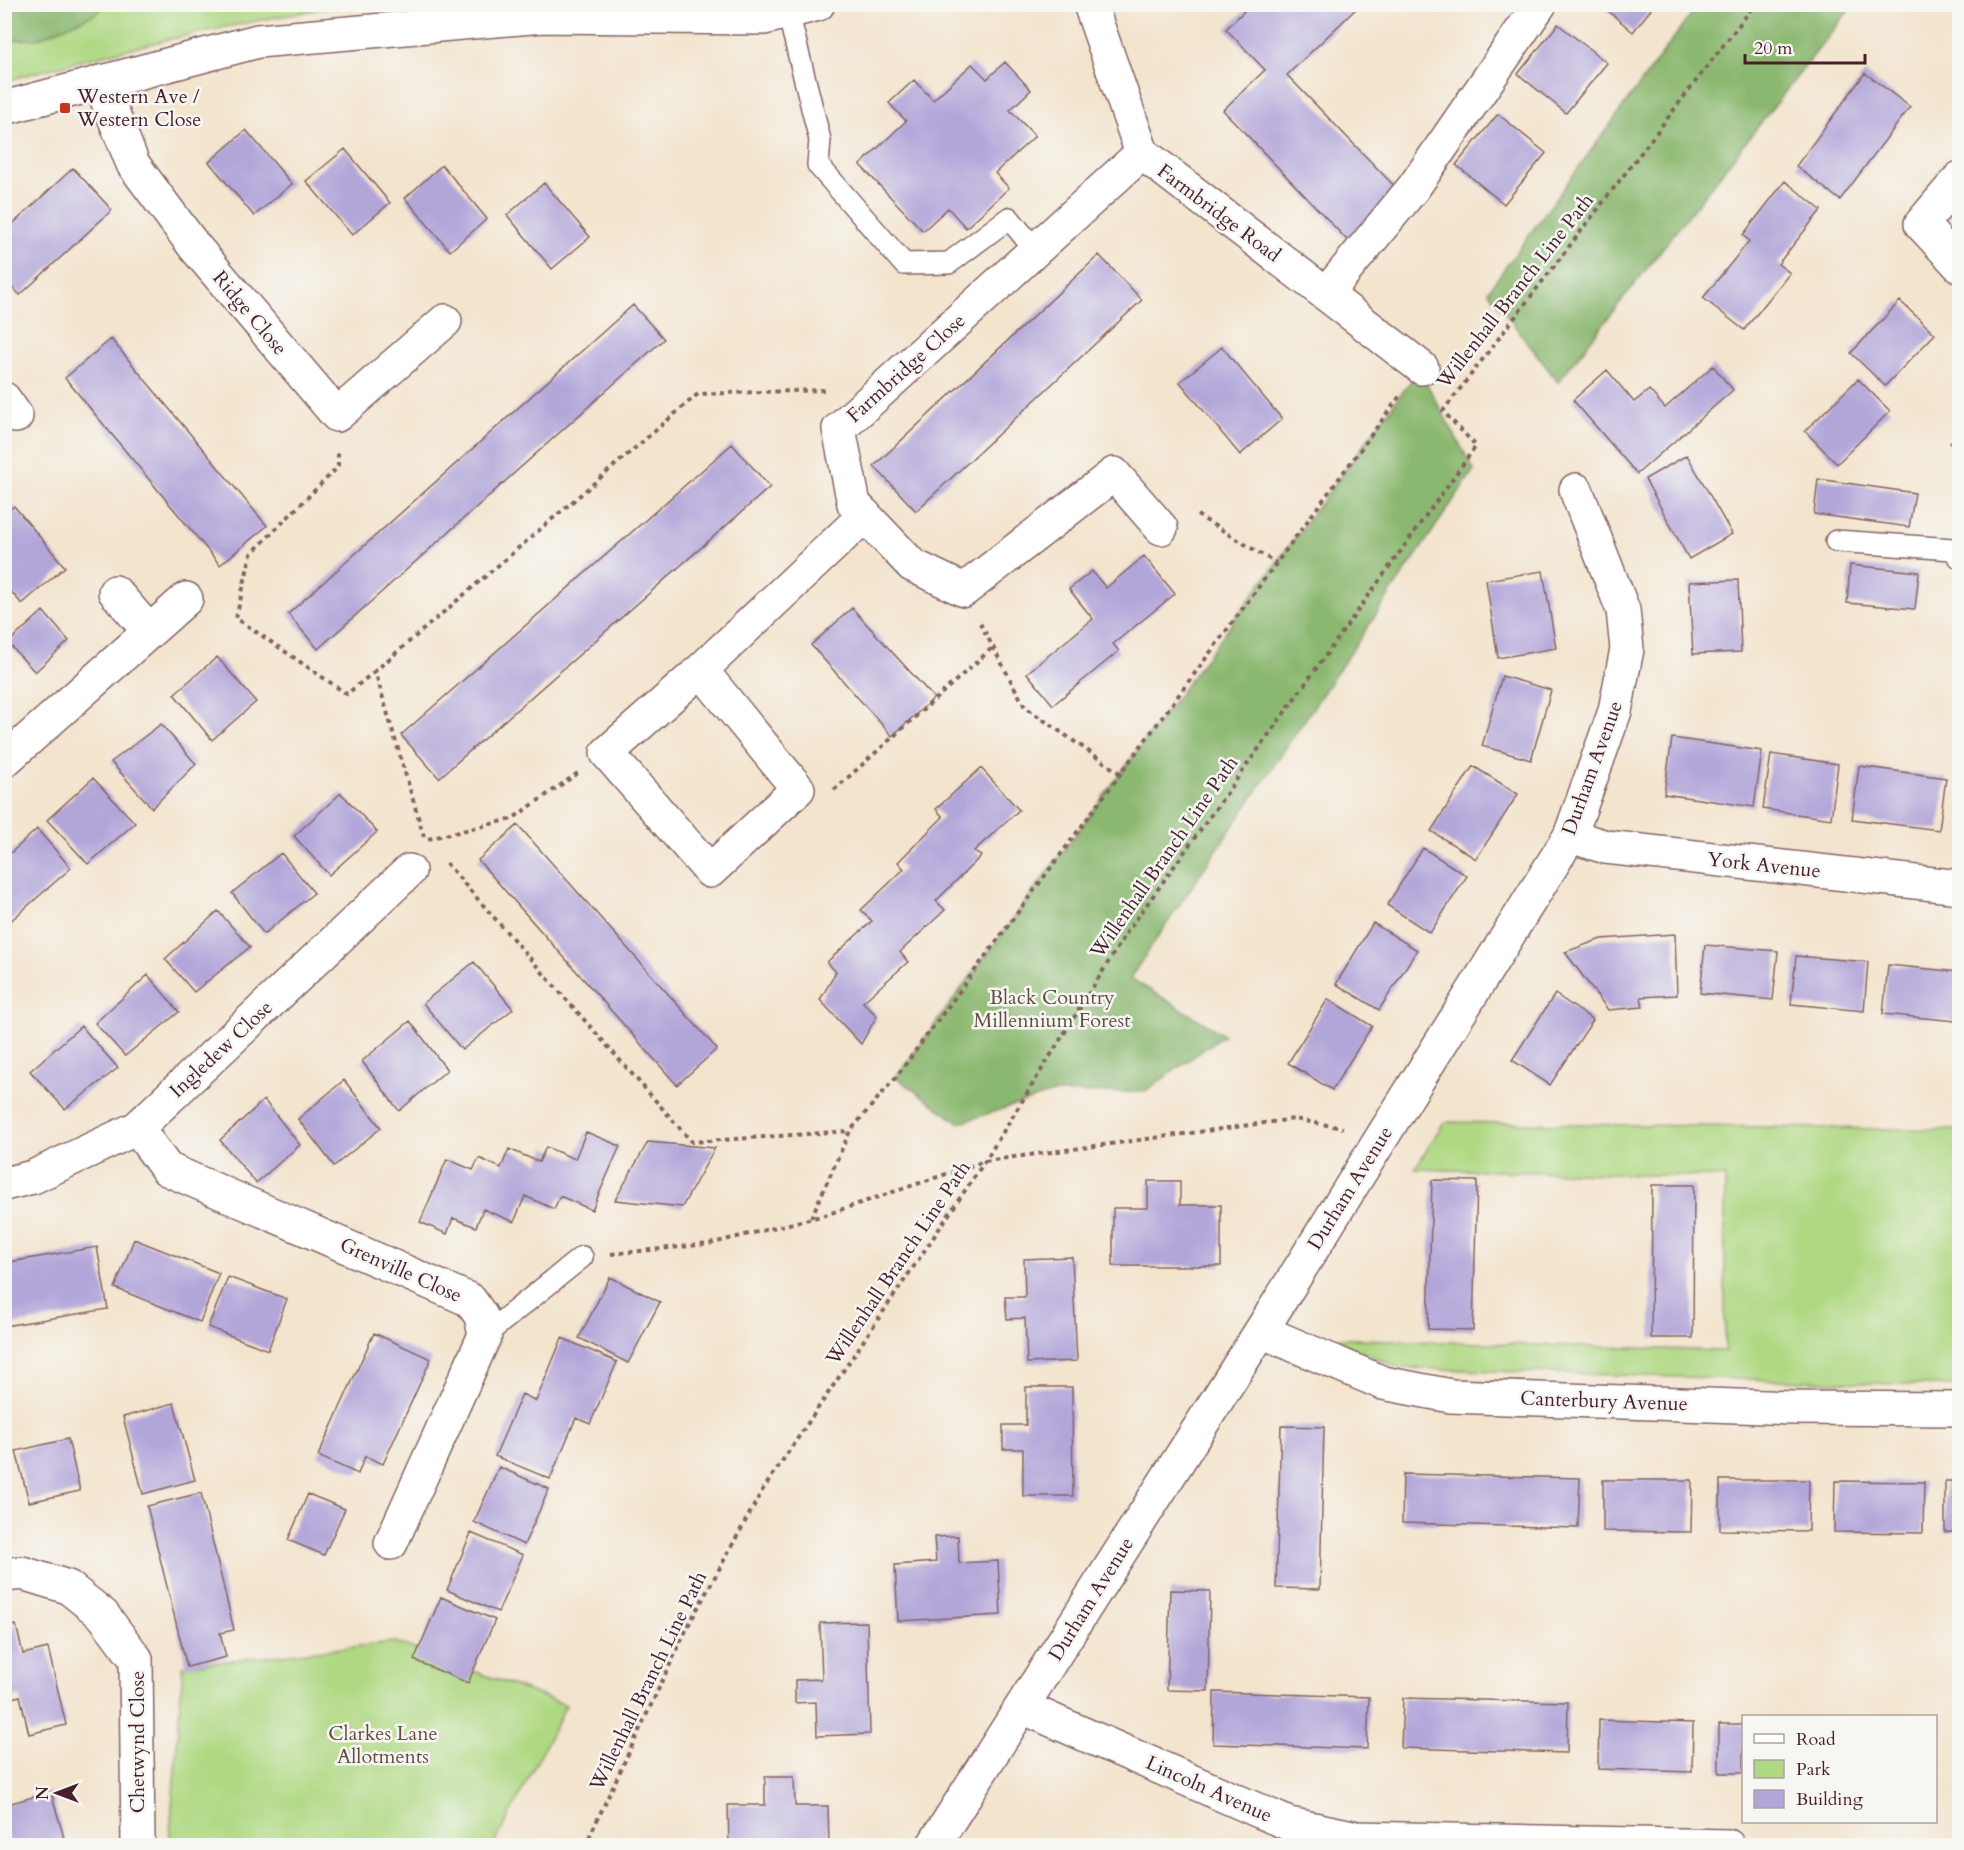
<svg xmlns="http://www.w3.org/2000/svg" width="1964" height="1850" font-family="Cardo,serif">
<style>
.green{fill:#afd882;stroke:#7c7c56;stroke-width:1.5}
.forest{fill:#8bb870;stroke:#6a6c4e;stroke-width:1.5}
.building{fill:#b2a6d9}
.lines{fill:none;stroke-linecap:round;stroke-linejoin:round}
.service-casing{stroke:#856464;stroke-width:24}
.minor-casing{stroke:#856464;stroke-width:36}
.path{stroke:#856464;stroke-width:4;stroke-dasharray:4.5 4.5;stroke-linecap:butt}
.service{stroke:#fff;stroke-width:21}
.minor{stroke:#fff;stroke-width:33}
.poi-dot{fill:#c8321e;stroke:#f6f6f2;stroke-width:2}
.labels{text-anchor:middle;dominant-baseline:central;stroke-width:5;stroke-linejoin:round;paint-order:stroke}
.poi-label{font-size:20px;fill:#4a1f2b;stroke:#f6f6f2;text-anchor:start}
.street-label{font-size:20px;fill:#4a1f2b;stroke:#f6f6f2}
.park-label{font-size:20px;fill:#634d41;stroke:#f6f6f2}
</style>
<rect width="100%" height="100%" fill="#f6f6f2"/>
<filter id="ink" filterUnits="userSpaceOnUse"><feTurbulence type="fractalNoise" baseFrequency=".0167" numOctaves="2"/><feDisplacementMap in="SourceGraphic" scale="12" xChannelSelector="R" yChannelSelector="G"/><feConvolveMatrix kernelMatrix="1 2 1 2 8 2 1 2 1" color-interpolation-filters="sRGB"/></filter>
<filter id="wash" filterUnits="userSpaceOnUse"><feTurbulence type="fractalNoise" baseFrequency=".008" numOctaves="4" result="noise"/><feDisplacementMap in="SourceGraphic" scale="24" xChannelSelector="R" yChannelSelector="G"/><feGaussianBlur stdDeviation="1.35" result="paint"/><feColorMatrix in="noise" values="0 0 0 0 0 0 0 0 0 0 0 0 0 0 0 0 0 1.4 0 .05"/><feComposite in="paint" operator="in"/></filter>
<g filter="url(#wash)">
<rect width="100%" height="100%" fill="#f3e4cd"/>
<!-- green -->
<path class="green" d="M5 5H347C231 23 117 50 5 81Z
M1444 1122 1959 1130V1386L1400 1368 1328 1338 1725 1351V1177L1415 1169Z
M395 1642 566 1705 494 1845 169 1846 183 1666Z"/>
<!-- forest -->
<path class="forest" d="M4 5 5 4 107 5 95 14 37 39 5 40Z
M1698 5H1853L1558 382 1488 291Z
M1419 370 1474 470 1130 978 1224 1035 1144 1092 1053 1093 959 1123 896 1077Z"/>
<g id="blocks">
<!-- building -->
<path class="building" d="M1251 4H1361L1287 75 1401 193 1350 243 1223 110 1265 70 1226 29Z
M1600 4H1655L1633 32Z
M1558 24 1607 63 1566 113 1518 74Z
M1005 62 1031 90 1010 110 1035 136 995 173 1009 188 966 228 948 208 923 231 860 165 906 121 889 103 914 80 933 100 972 64 987 79Z
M1865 73 1910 107 1840 200 1796 166Z
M1498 114 1546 153 1504 204 1456 165Z
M246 130 292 184 254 216 209 162Z
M345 149 390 203 352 235 306 181Z
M442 165 487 219 450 251 405 198Z
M73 168 112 210 20 295 4 279V232Z
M1785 181 1821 210 1778 264 1790 273 1744 330 1703 298 1749 241 1743 235Z
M544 183 590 237 552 269 507 215Z
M1099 255 1142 300 916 511 874 466Z
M1900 301 1935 334 1885 386 1851 353Z
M633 305 664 339 318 649 288 614Z
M111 339 267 526 220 565 65 378Z
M1222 347 1282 419 1240 455 1180 382Z
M1713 366 1733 390 1637 474 1573 400 1607 370 1634 402 1649 390 1665 408Z
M1858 379 1890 411 1837 464 1805 431Z
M1959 436V456L1950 443Z
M732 444 770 487 439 778 401 735Z
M1687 455 1732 534 1689 559 1645 479Z
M1818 479 1915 493 1909 527 1814 514Z
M14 506 65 567 22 604 4 584V514Z
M1144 556 1175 594 1113 644 1119 651 1053 705 1027 673 1093 619 1069 589 1092 571 1106 588Z
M1850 565 1919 572 1915 609 1847 603Z
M1543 571 1556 648 1498 658 1486 580Z
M1738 580 1741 652 1693 654 1689 582Z
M852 608 934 698 892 736 811 645Z
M43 611 69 641 35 672 8 643Z
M217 657 256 702 212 740 174 694Z
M1502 676 1551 690 1531 760 1482 746Z
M161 724 196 764 152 808 111 762Z
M1672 738 1762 751 1754 807 1664 794Z
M1771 754 1838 764 1831 819 1763 809Z
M1473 766 1518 794 1476 859 1431 831Z
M1859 766 1946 778 1939 830 1852 819Z
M981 768 1019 810 974 851 981 856 936 901 945 910 900 952 908 962 863 1002 877 1016 861 1044 820 1000 836 972 827 962 872 921 861 910 904 869 898 862 943 817 936 809Z
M93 778 135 823 88 864 47 820Z
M341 793 377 832 329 875 294 836Z
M518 825 717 1049 677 1085 478 860Z
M37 829 71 868 7 924 4 921V859Z
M1423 848 1467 876 1430 933 1387 905Z
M281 853 314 893 264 934 232 893Z
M218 911 250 947 194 992 165 959Z
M1373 923 1417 950 1379 1010 1336 984Z
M1675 934 1677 995 1641 997 1643 1007 1608 1010 1565 952 1601 939Z
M1705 945 1778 951 1773 1000 1700 993Z
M1796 956 1868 962 1864 1011 1791 1004Z
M474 962 513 1009 462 1050 423 1003Z
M1888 965 1959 972 1956 1021 1883 1014Z
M148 975 179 1012 125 1056 95 1023Z
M1555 994 1593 1020 1550 1085 1512 1060Z
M1328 999 1372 1026 1332 1090 1288 1063Z
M410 1021 447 1070 399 1111 362 1061Z
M81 1026 118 1068 65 1109 30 1071Z
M344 1080 381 1128 334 1166 298 1119Z
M264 1100 300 1145 256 1183 220 1140Z
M586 1132 620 1146 592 1210 560 1196 554 1209 525 1196 514 1222 483 1209 476 1227 453 1218 447 1234 420 1222 447 1159 473 1170 479 1158 501 1168 509 1149 539 1162 546 1147 575 1159Z
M648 1142 715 1148 682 1207 615 1200Z
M1432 1180 1477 1181 1473 1330 1428 1329Z
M1148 1181H1180V1205H1221V1266H1113V1208H1148Z
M1652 1185H1694L1693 1338H1651Z
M134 1239 219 1273 200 1322 115 1288Z
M97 1247 108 1309 4 1326V1263Z
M1072 1257 1077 1361 1027 1363 1025 1318 1007 1319 1005 1297H1025L1024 1259Z
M228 1277 287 1299 268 1350 208 1327Z
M610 1277 660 1302 628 1363 579 1338Z
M374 1333 431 1359 383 1464 365 1456 358 1474 318 1456Z
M562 1338 617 1362 590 1424 576 1418 550 1479 495 1456 522 1394 536 1401Z
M1026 1387H1072L1073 1496H1023V1449H1003V1425H1026Z
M174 1403 195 1480 143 1494 123 1417Z
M1281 1426 1324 1427 1320 1589 1276 1588Z
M68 1439 80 1491 29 1502 16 1451Z
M499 1467 549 1489 524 1545 474 1522Z
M1403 1474 1580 1478 1578 1528 1402 1523Z
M1603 1480H1692L1691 1532 1603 1531Z
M1720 1480H1809L1808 1531 1720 1530Z
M1835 1481 1924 1482 1923 1533 1834 1532Z
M1945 1481H1959V1532H1945Z
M201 1493 234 1630 220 1633 226 1657 187 1667 147 1506Z
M308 1494 345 1509 324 1555 288 1540Z
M471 1533 523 1555 498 1612 447 1590Z
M958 1536 959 1563 998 1561 1001 1615 898 1621 895 1565 936 1562 934 1537Z
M1170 1590 1210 1591 1208 1691 1167 1690Z
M441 1597 495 1620 468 1683 414 1660Z
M867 1622 870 1734 817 1736 816 1702 795 1703V1680L822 1679 820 1623Z
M16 1625 23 1654 48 1648 66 1725 29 1734 20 1696 4 1700V1628Z
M1214 1692 1369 1697 1367 1749 1213 1744Z
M1403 1698 1568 1702 1567 1753 1401 1748Z
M1599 1720 1693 1723 1692 1772 1598 1769Z
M1719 1724H1743V1773H1719Z
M765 1777H794L795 1806H828L829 1845H729L728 1805H765Z
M51 1792 66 1845H10L4 1826V1805Z"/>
</g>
</g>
<g filter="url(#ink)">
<use href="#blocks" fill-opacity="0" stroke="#856464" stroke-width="1.5"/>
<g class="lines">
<defs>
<path id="service" d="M788 12 820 140 818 165 904 264 949 263 1009 218 1035 250
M1836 541 1953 549 1960 558
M485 1335 582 1257"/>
<path id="minor" d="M1090 4 1142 153 1422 368
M100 82 133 164 194 246 337 415 445 321
M4 108 258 41 543 16 764 18 818 4
M1142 153 839 429 854 504 912 565 964 590 1114 474 1161 528
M1960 178 1921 224 1960 266
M1326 294 1414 187 1540 4
M4 399 16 416
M115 592 149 631
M701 670 798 789 710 871 607 753 701 670 865 515
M4 761 186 599
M1570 836 1606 847 1960 887
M137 1128 167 1169 470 1300 481 1316 485 1335 391 1543
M4 1184 33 1177 137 1128 409 871
M1261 1331 1383 1383 1451 1396 1792 1408 1960 1409
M4 1575 22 1573 68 1587 103 1615 136 1659 138 1846
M1022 1707 1289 1824 1357 1838 1728 1846
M933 1846 1261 1331 1570 836 1615 711 1627 649 1623 610 1576 490"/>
</defs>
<!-- service casing -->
<use href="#service" class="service-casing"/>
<!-- minor casing -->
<use href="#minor" class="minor-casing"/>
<!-- path -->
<path class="path" d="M338 453V467L251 554 236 618 347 694 375 671
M1197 515 1276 563
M980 623 1025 707 1121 774
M834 790 992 648
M424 837 375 671 698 394 824 390
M428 839 512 819 578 773
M446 863 692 1142 850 1131
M811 1218 850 1131 896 1077 1400 396
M611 1254 709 1244 825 1215 985 1161 1294 1119 1343 1128
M585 1846 689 1624 762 1491 985 1161 1127 932 1476 446 1443 411 1755 4"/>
<!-- service -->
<use href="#service" class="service"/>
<!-- minor -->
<use href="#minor" class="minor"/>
</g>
</g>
<!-- markers -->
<rect class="poi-dot" x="59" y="102" width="12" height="12" rx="3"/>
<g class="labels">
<!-- poi labels -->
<g class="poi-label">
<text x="77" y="96">Western Ave /<tspan x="77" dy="23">Western Close</tspan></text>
</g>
<!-- street labels -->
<g class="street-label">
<text transform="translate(1219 213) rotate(37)">Farmbridge Road</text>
<text transform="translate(1515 291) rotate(-52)">Willenhall Branch Line Path</text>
<text transform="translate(250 313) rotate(50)">Ridge Close</text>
<text transform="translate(906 368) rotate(-42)">Farmbridge Close</text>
<text transform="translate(1592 768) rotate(-70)">Durham Avenue</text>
<text transform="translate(1164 857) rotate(-55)">Willenhall Branch Line Path</text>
<text transform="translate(1764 865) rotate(6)">York Avenue</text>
<text transform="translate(221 1049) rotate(-43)">Ingledew Close</text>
<text transform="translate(1350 1188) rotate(-58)">Durham Avenue</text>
<text transform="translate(898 1263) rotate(-56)">Willenhall Branch Line Path</text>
<text transform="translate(401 1270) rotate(24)">Grenville Close</text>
<text transform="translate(1604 1401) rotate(2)">Canterbury Avenue</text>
<text transform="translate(1091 1599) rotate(-58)">Durham Avenue</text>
<text transform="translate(648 1681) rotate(-64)">Willenhall Branch Line Path</text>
<text transform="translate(137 1742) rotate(-90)">Chetwynd Close</text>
<text transform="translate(1209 1789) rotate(24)">Lincoln Avenue</text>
</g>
<!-- park labels -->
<g class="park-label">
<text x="1052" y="997">Black Country<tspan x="1052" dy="23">Millennium Forest</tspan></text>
<text x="383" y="1733">Clarkes Lane<tspan x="383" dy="23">Allotments</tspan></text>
</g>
</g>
<!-- margin -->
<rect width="1964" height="1850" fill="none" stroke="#f6f6f2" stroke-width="24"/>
<!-- legend -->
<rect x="1742" y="1715" width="195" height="108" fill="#f6f6f2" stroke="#b1a0a2" stroke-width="1.5"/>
<rect x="1754" y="1734" width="30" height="9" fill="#ffffff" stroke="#b1a0a2" stroke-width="1.5"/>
<text x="1796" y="1745" font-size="18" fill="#4a1f2b">Road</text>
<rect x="1754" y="1760" width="30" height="18" fill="#afd882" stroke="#b1a0a2" stroke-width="1.5"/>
<text x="1796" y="1775" font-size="18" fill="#4a1f2b">Park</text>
<rect x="1754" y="1790" width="30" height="18" fill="#b2a6d9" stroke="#b1a0a2" stroke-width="1.5"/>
<text x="1796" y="1805" font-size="18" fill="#4a1f2b">Building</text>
<!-- north arrow -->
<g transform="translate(57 1793) rotate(270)" stroke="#f6f6f2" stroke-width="4.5" paint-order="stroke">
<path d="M0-4.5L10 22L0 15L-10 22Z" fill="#4a1f2b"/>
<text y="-9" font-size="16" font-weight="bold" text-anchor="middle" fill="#4a1f2b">N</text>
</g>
<!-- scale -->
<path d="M1745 54v9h120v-9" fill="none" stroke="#4a1f2b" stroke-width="3"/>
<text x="1754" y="54" font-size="18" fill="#4a1f2b" stroke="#f6f6f2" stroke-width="4.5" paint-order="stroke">20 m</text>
</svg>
